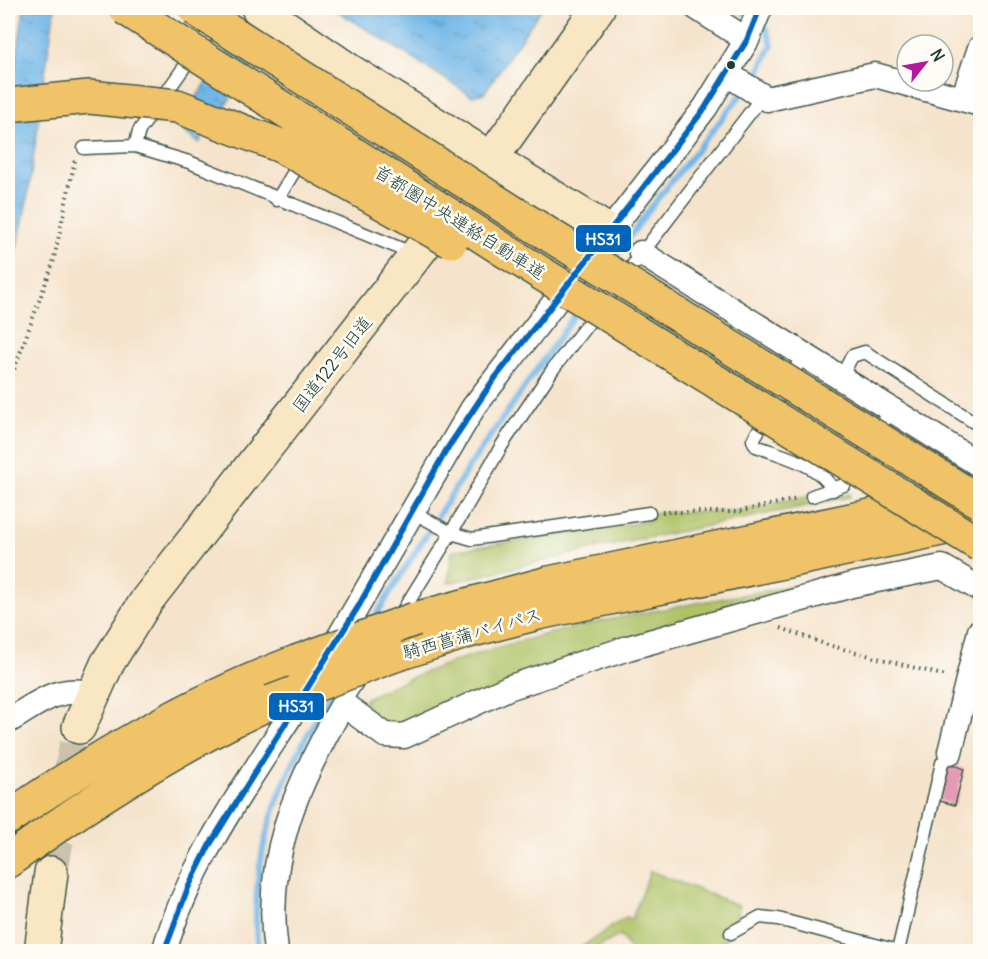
<svg xmlns="http://www.w3.org/2000/svg" width="988" height="959" font-family="Delius,'Klee One',sans-serif">
<style>
.green{fill:#aec164;stroke:#667f4c;stroke-width:1.5}
.water{fill:url(#water-ripples);stroke:#487a8e;stroke-width:1.5}
.lines{fill:none;stroke-linecap:round;stroke-linejoin:round}
.stream{stroke:#70b6e7;stroke-width:6}
.building{fill:#e49ab5}
.secondary-tunnel{stroke:#cac2ad;stroke-width:33;stroke-dasharray:33 16;stroke-linecap:butt}
.lane-casing{stroke:#3f564b;stroke-width:15}
.street-casing{stroke:#3f564b;stroke-width:27}
.secondary-casing{stroke:#3f564b;stroke-width:36}
.highway-casing{stroke:#3f564b;stroke-width:36}
.path{stroke:#3f564b;stroke-width:4;stroke-dasharray:1.5 4.5;stroke-linecap:butt}
.lane{stroke:#fff;stroke-width:12}
.street{stroke:#fff;stroke-width:24}
.secondary{stroke:#f9e7c3;stroke-width:33}
.highway{stroke:#f0c369;stroke-width:33}
.highway-bridge-casing{stroke:#3f564b;stroke-width:36;stroke-linecap:butt}
.highway-bridge{stroke:#f0c369;stroke-width:33}
.bus-1-casing{stroke:#fdfcf7;stroke-width:10}
.bus-1{stroke:#0065bd;stroke-width:6}
.bus-dot{fill:#1f3d34;stroke:#fdfcf7;stroke-width:2}
.labels{text-anchor:middle;dominant-baseline:central;stroke-width:5;stroke-linejoin:round;paint-order:stroke}
.street-label{font-size:18px;fill:#1f3d34;stroke:#fdfcf7}
.line-badge{stroke:#fdfcf7;stroke-width:2}
.badge-label{font-size:16px;text-anchor:middle;font-weight:bold;fill:#fff}
</style>
<defs>
<pattern id="water-ripples" width="26" height="14" patternUnits="userSpaceOnUse" patternTransform="scale(1.5)"><rect width="26" height="14" fill="#70b6e7"/><path d="M2 4q2-2 4 0t4 0M15 11q2-2 4 0t4 0" fill="none" stroke="#5b95bc"/></pattern>
</defs>
<rect width="100%" height="100%" fill="#fdfcf7"/>
<filter id="ink" filterUnits="userSpaceOnUse"><feTurbulence type="fractalNoise" baseFrequency=".0167" numOctaves="2"/><feDisplacementMap in="SourceGraphic" scale="12" xChannelSelector="R" yChannelSelector="G"/><feConvolveMatrix kernelMatrix="1 2 1 2 8 2 1 2 1" color-interpolation-filters="sRGB"/></filter>
<filter id="wash" filterUnits="userSpaceOnUse"><feTurbulence type="fractalNoise" baseFrequency=".008" numOctaves="4" result="noise"/><feDisplacementMap in="SourceGraphic" scale="24" xChannelSelector="R" yChannelSelector="G"/><feGaussianBlur stdDeviation="1.35" result="paint"/><feColorMatrix in="noise" values="0 0 0 0 0 0 0 0 0 0 0 0 0 0 0 0 0 1.4 0 .05"/><feComposite in="paint" operator="in"/></filter>
<g filter="url(#wash)">
<rect width="100%" height="100%" fill="#f5e3cb"/>
<!-- green -->
<path class="green" d="M850 494V497L598 548 448 583 452 552 458 550 650 521 649 513 737 511 812 496 813 501Z
M794 586 798 587 405 725 386 723 365 705V699C489 635 657 610 794 586Z
M650 871 740 906 731 933 714 951H631L620 935 591 951 574 952 626 917 632 919Z"/>
<!-- water -->
<path class="water" d="M24 8H55L43 85 12 90Z
M333 8H542L484 93 472 96Z
M236 41 260 56 199 143 176 126Z
M39 115C32 169 26 224 8 276L9 118Z"/>
<g class="lines">
<!-- stream -->
<path class="stream" d="M736 8 750 17
M750 83 759 72 772 44 766 28 759 23
M611 263 652 206 744 91
M373 620 468 468 579 309
M258 952C247 849 282 777 332 691"/>
</g>
<g id="blocks">
<!-- building -->
<path class="building" d="M949 763 964 769 955 805 940 801Z"/>
</g>
</g>
<g filter="url(#ink)">
<use href="#blocks" fill-opacity="0" stroke="#3f564b" stroke-width="1.5"/>
<g class="lines">
<!-- secondary-tunnel -->
<path class="secondary-tunnel" d="M51 873 79 727"/>
<defs>
<path id="lane" d="M135 146 139 131 226 8
M84 148 135 146 189 162 414 254
M277 200 301 160
M804 354 753 440 756 446C782 456 820 464 833 490
M841 378 852 356 865 352 980 426
M812 496 844 485 892 409
M411 511 451 533 472 539 649 513
M399 617 451 533 502 445 553 369 762 97
M343 704 362 675
M731 933 760 917 778 919 898 951 942 763 950 752"/>
<path id="street" d="M697 8 747 40
M727 74 767 99 875 75 980 104
M963 99 980 48
M641 253 980 465
M330 653 473 408 705 108 747 40 760 8
M8 721C39 703 55 686 92 693
M950 752 980 631
M164 952C192 854 257 770 310 685
M276 952C263 857 297 784 343 704L385 735 404 736 508 688 628 648 852 585 942 567 980 589"/>
<path id="secondary" d="M258 8 353 73 608 231
M79 727 107 664 147 600 491 159 598 8
M41 952 51 873"/>
<path id="highway" d="M415 619 549 583 980 493
M392 656 465 632 538 613 980 521
M8 818C98 756 193 701 296 662
M8 861C91 800 177 746 271 702"/>
</defs>
<!-- lane casing -->
<use href="#lane" class="lane-casing"/>
<!-- street casing -->
<use href="#street" class="street-casing"/>
<!-- secondary casing -->
<use href="#secondary" class="secondary-casing"/>
<!-- highway casing -->
<use href="#highway" class="highway-casing"/>
<!-- path -->
<path class="path" d="M8 386 53 263 75 160
M662 512H737L797 499
M781 628 828 645 946 676
M714 952 720 944"/>
<!-- lane -->
<use href="#lane" class="lane"/>
<!-- street -->
<use href="#street" class="street"/>
<!-- secondary -->
<use href="#secondary" class="secondary"/>
<!-- highway -->
<use href="#highway" class="highway"/>
<defs>
<path id="highway-bridge" d="M125 8 507 252 980 545
M194 8 522 218 980 502
M8 105 89 97 177 106 281 146 451 241
M296 662 415 619
M271 702 392 656"/>
</defs>
<!-- highway-bridge casing -->
<use href="#highway-bridge" class="highway-bridge-casing"/>
<!-- highway-bridge -->
<use href="#highway-bridge" class="highway-bridge"/>
<defs>
<path id="bus-1" d="M164 952 188 888 209 846 358 607 447 449 492 382 705 108 747 40 760 8"/>
</defs>
<!-- bus-1 casing -->
<use href="#bus-1" class="bus-1-casing"/>
<!-- bus-1 -->
<use href="#bus-1" class="bus-1"/>
</g>
</g>
<!-- markers -->
<circle class="bus-dot" cx="731" cy="65" r="5"/>
<g class="labels">
<!-- street labels -->
<g class="street-label">
<text transform="translate(460 222) rotate(32)">首都圏中央連絡自動車道</text>
<text transform="translate(332 364) rotate(-52)">国道122号旧道</text>
<text transform="translate(472 633) rotate(-16)">騎西菖蒲バイパス</text>
</g>
</g>
<g class="line-badge">
<rect x="575" y="224" width="57" height="29" rx="6" fill="#0065bd"/>
<rect x="268" y="692" width="57" height="29" rx="6" fill="#0065bd"/>
</g>
<g class="badge-label">
<text x="603" y="245">HS31</text>
<text x="296" y="712">HS31</text>
</g>
<!-- margin -->
<rect width="988" height="959" fill="none" stroke="#fdfcf7" stroke-width="30"/>
<!-- north arrow -->
<g transform="translate(925 63) rotate(59)"><circle r="28" fill="#fdfcf7" stroke="#a4b0a9" stroke-width="1.5"/>
<path d="M0-4.5L10 22L0 15L-10 22Z" fill="#b5179e"/>
<text y="-9" font-size="16" font-weight="bold" text-anchor="middle" fill="#1f3d34">N</text>
</g>
</svg>
